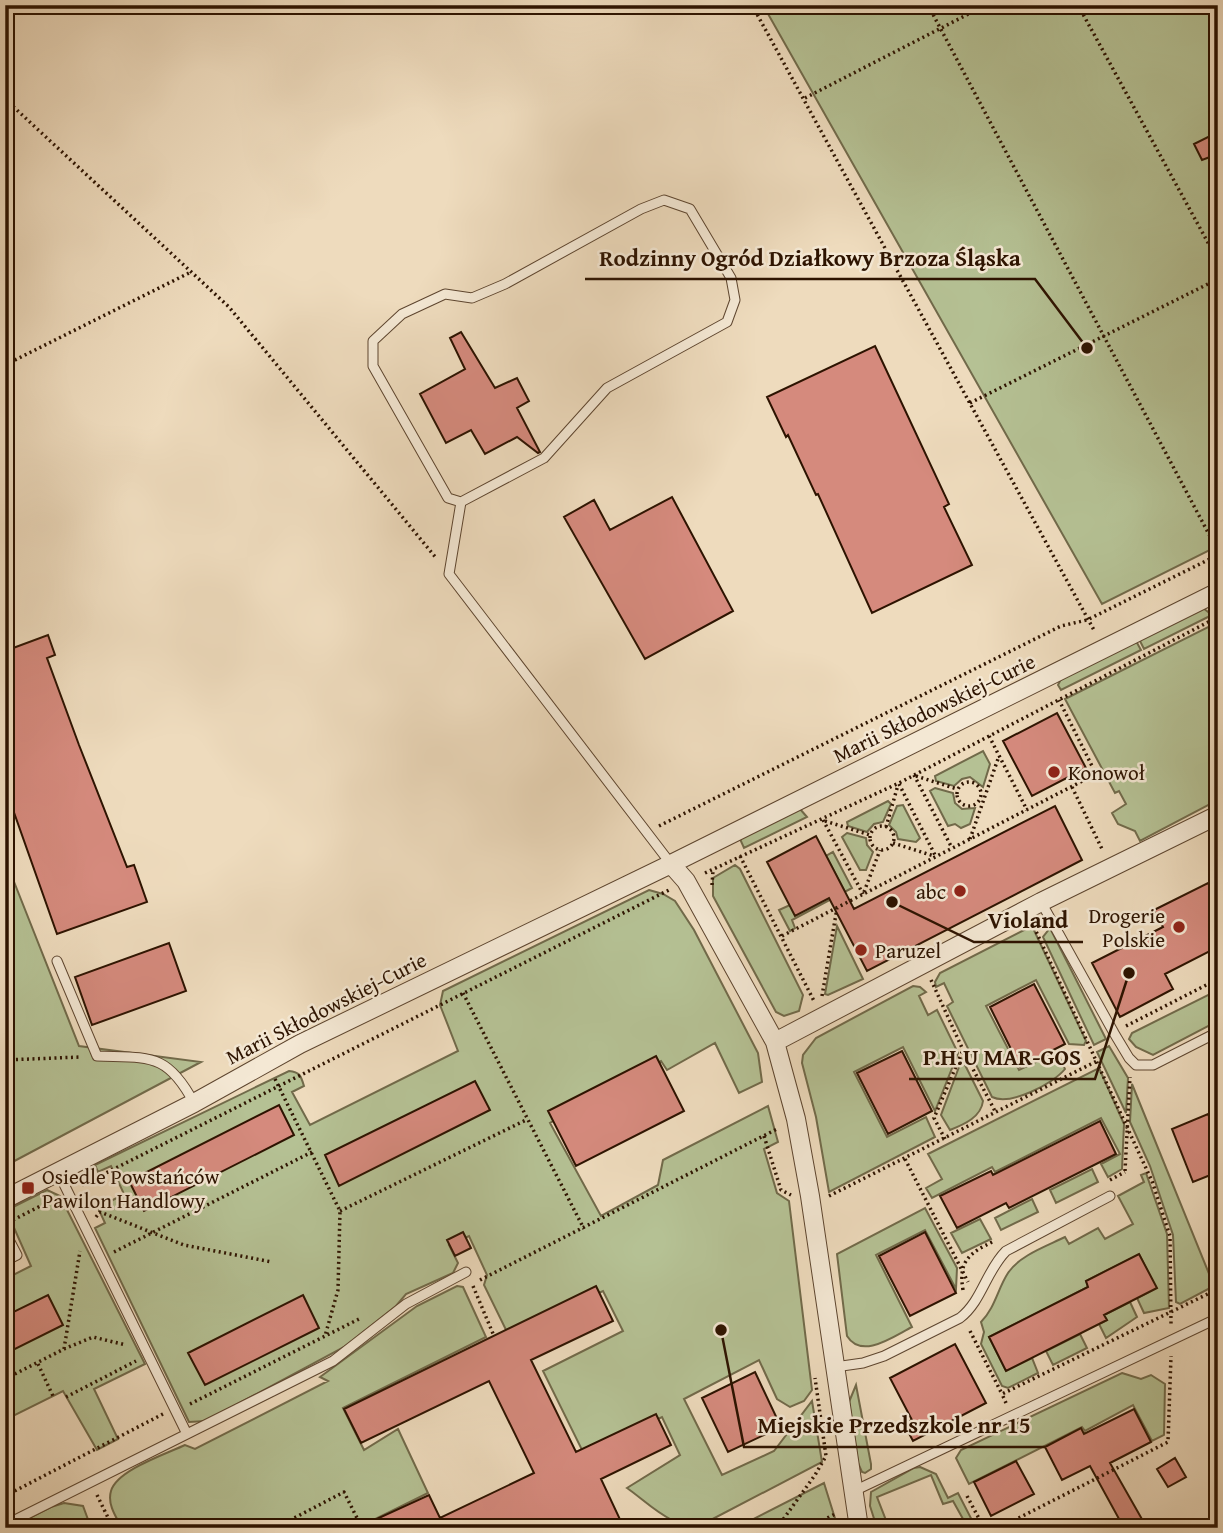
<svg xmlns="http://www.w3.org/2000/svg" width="1223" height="1533" font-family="'Gentium Book Plus',serif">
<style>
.green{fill:#b5c194;stroke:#716a4a;stroke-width:2}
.building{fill:#d58a7d;stroke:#2d1300;stroke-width:2}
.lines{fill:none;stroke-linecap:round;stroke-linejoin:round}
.lane-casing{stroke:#5d452f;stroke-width:11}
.street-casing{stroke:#5d452f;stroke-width:20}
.path{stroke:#2d1300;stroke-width:3.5;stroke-dasharray:2 3.5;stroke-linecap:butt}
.lane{stroke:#f4e8d4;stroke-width:9}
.street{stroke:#f4e8d4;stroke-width:18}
.poi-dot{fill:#8f2418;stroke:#f4e8d4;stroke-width:2.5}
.labels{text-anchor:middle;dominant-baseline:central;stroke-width:5;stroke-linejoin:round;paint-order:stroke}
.street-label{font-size:21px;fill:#2d1300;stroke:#f4e8d4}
.poi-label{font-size:21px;fill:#2d1300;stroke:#f4e8d4;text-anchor:start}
.leader{fill:none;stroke:#2d1300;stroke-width:2.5}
.callout-dot{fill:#2d1300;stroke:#f4e8d4;stroke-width:2.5}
.callout-label{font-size:23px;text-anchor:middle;font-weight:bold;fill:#2d1300;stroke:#f4e8d4;stroke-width:5;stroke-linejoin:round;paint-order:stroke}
</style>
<rect width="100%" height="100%" fill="#eedbbd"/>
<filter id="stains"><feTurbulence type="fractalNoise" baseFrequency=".00286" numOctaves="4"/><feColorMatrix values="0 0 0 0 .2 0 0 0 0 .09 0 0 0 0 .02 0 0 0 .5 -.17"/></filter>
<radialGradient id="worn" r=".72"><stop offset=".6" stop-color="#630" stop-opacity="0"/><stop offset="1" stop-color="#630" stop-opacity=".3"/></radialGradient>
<!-- green -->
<path class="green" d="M763 5H1218V546L1102 604Z
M1203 608 1212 615 1144 649 1139 639Z
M1218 622V800L1140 841 1135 831 1118 824 1112 813 1126 804 1119 791 1115 793 1065 699Z
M1136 641 1141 650 1061 690 1058 685 1061 679Z
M983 751 990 764 983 787 970 777 962 779 954 786 936 781 935 776Z
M935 788 953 793 955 803 962 809 975 808 970 824 961 828 955 824 948 826 930 791Z
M888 801 891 804 883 822 874 824 867 832 848 826 847 822Z
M903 805 920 838 916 842 898 839 896 832 889 825 897 806Z
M800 809 807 817 744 848 740 839Z
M847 833 866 838 867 845 873 852 866 870H860L842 837Z
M833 852 852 888 792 920 795 928 790 931 779 910 790 905 844 890 826 856Z
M5 859 79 1046 201 1062 5 1166Z
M735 865 740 869 803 995 799 1011 784 1016 776 1012 713 896V878Z
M649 890 663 894 675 901 694 930 758 1053 762 1082 739 1093 715 1043 667 1070 661 1061 550 1123 601 1216 658 1185 663 1160 768 1106 778 1142 764 1149 777 1193 789 1201 812 1390 804 1401 790 1407 777 1399 759 1360 684 1399 722 1475 774 1451 812 1401 822 1462 705 1523C675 1533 650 1504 627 1488L680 1455 662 1417 584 1454 543 1371 623 1331 603 1291 508 1334 484 1285 487 1275 469 1236 449 1245 458 1263 453 1273 406 1294 396 1306 346 1346 206 1421 189 1422 95 1228 105 1223 98 1208 124 1194 111 1166 98 1172 95 1165 289 1071C300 1072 301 1076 304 1086L292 1092 310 1125 458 1051 440 1005 443 991Z
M837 926 863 979 828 995 825 994Z
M1032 926 1086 1041 1084 1045 1069 1044 1036 980 986 1006 1019 1070 1057 1052 1065 1069C1053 1084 1010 1106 992 1097L947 1006 953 1002 944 983 936 987 935 982 940 973Z
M1050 928 1106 1039 1094 1045 1043 937Z
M913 986 920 987 926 992 919 996 928 1015 937 1010 958 1053 935 1111 903 1047 854 1072 887 1137 926 1117 935 1137 829 1192 816 1117 802 1063 803 1055 816 1038Z
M1218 990V1021L1153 1055 1136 1047 1129 1039 1132 1033Z
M1109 1046 1128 1078 1126 1113 1097 1052Z
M962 1059 983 1101C981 1117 965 1124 950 1130L941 1115Z
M1099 1068 1124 1124 1122 1169 1108 1177 1101 1164 1120 1154 1101 1118 995 1172 992 1167 932 1198 926 1188 942 1179 928 1154Z
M1132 1084 1214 1286 1180 1304 1176 1302 1173 1235 1150 1166 1130 1122Z
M1092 1169 1098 1182 1056 1203 1050 1190Z
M1146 1173 1167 1234 1169 1308 1144 1313 1137 1298 1156 1288 1139 1254 1086 1281 1088 1287 989 1337 1006 1371 1032 1358 1038 1373 1008 1388 1002 1386 981 1344 984 1332 981 1322C995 1308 998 1288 1008 1273 1020 1255 1047 1246 1065 1237L1069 1244 1098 1228 1105 1239 1133 1224 1118 1196 1144 1182 1141 1175Z
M47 1190 60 1196 145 1364 94 1389 118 1439 97 1450 63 1391 5 1420V1279L31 1266 11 1221 13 1207Z
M1032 1199 1038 1212 1001 1230 995 1218Z
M925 1208 957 1268 956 1289 925 1230 876 1255 912 1327C894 1336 862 1360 847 1336L837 1254Z
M980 1219 991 1239 962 1253 951 1233Z
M457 1286 463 1287 486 1337 343 1408 364 1450 398 1429 428 1493 357 1528H122C116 1517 107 1504 111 1491 117 1470 166 1454 185 1445L195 1449 328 1381 320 1377 417 1306Z
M1130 1302 1137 1317 1106 1338 1099 1324 1107 1320 1104 1315Z
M1080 1334 1087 1348 1053 1365 1046 1351Z
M1122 1373 1141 1379 1151 1375 1165 1384 1164 1435 1152 1441 1133 1405 1085 1431 1082 1427 969 1484 956 1458 961 1450Z
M856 1385 871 1464V1469L865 1473 862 1472 858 1463 849 1402Z
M920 1467 936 1474 948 1498 958 1493 976 1528H968L953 1501 943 1504 931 1475 877 1497 889 1528H877L870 1506 871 1492 914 1468Z
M824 1483 838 1528H736Z
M64 1503 83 1506 90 1525 84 1528H10L51 1507Z"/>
<!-- building -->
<path class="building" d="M1218 132V154L1202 160 1194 144Z
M461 332 495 388 517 378 529 401 517 408 540 452 538 453 517 437 485 454 471 430 446 443 420 394 465 369 450 338Z
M875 346 949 504 944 507 972 565 872 613 818 494 816 495 788 435 786 437 767 397Z
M672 497 733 611 645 659 564 517 594 500 610 530Z
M48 635 55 655 47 658 79 745 127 867 134 865 147 902 57 934 5 787V651Z
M1057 713 1086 768 1032 796 1003 741Z
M1055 806 1082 860 867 971 829 898 795 916 767 862 816 836 854 909Z
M1208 883 1218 902V947L1165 974 1173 989 1120 1017 1092 963 1163 927 1154 910Z
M169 943 186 991 92 1025 75 977Z
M1034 984 1065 1044 1020 1067 990 1007Z
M902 1051 932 1111 888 1134 857 1073Z
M656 1056 684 1111 576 1166 548 1111Z
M475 1081 490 1110 339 1186 325 1155Z
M279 1105 294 1135 144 1211 129 1181Z
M1208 1114 1218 1137V1172L1193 1182 1172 1129Z
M1100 1121 1116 1154 1009 1208 1006 1203 957 1228 940 1196 991 1171 993 1175Z
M463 1232 471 1248 455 1256 447 1240Z
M925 1232 956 1293 910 1316 879 1256Z
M1139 1254 1157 1288 1104 1315 1107 1320 1006 1371 989 1337 1088 1287 1086 1281Z
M596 1286 613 1321 531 1360 576 1452 656 1414 671 1445 601 1479 624 1528H357L429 1495 440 1518 534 1473 489 1381 361 1443 344 1409Z
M48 1295 63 1325 5 1354V1316Z
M303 1295 319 1328 205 1385 188 1353Z
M955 1344 986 1403 913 1441 904 1424 912 1420 890 1378Z
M755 1372 781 1427 728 1452 702 1398Z
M1134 1409 1151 1442 1110 1463 1147 1528H1124L1090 1466 1062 1480 1045 1447 1081 1428 1084 1434Z
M1175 1458 1186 1477 1168 1487 1157 1469Z
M1016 1461 1034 1494 991 1516 974 1482Z"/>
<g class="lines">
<defs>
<path id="lane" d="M461 502 448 498 373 366V341L402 314 445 294 472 298 505 284 641 209 664 200 690 209 731 278 735 300 727 322 607 388 544 458 461 502 449 574 671 864
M1041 902 1114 1033 1129 1058 1136 1065H1153L1218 1032
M57 961 97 1056C149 1058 167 1052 194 1103
M5 1232 17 1255 5 1261
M835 1367 863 1363 884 1356 960 1318C982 1301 986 1271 1006 1251L1110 1196
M187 1434 333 1361 406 1304 466 1272
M854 1491 1218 1318
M5 1525 187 1434 58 1172"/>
<path id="street" d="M671 864 686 881 775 1042 796 1119 810 1196 859 1528
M775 1042 1041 902 1218 815
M5 1199 194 1103 300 1044 671 864 1218 592"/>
</defs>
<!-- lane casing -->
<use href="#lane" class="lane-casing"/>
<!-- street casing -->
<use href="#street" class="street-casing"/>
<!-- path -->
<path class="path" d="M752 5 1095 632
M928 5 1212 540
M1078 5 1218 261
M805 98 986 5
M5 99 229 307 437 559
M5 365 191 272
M970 403 1218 279
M989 736 1027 810
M914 775 952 848
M916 776 957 789
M957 794a12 12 0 1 1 24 0a12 12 0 1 1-24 0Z
M899 784 936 857
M1072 787 1103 851
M823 820 863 894
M825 821 870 835
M659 826 1061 626 1087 620 1218 555
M870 838a12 12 0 1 1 24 0a12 12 0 1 1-24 0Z
M886 827 898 785
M970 839 999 756
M893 843 934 856
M740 856 814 1001
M705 873 899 783 1218 617
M712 885 713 870
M864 892 880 850
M1034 927 1152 1181 1170 1236 1171 1324
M782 936 1096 774 1059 700
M931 980 963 1050 996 1113
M463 993 584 1229
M822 996 837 908
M1126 1026 1218 979
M5 1060 81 1057
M275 1079 340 1211 338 1290 325 1336
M764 1136 781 1190 791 1195
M945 1139 934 1118 963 1050
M905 1159 968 1282
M1125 1171 1130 1077
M1110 1180 1125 1172
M82 1185 669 890
M829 1196 1097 1061
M340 1211 526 1120
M96 1217 100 1212 184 1245 272 1262
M13 1220 56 1198
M114 1252 312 1152
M480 1280 779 1128
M473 1286 494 1336
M963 1290C958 1260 970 1253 994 1241
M970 1331 1002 1394
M64 1349 80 1251
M38 1364 53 1396
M5 1379 64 1349 93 1337 126 1345
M66 1397 136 1361
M1006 1403 1002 1394 1218 1289
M190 1404 361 1318
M97 1495 113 1528
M5 1496 163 1414
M967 1496 984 1528
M275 1528 344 1492 361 1526
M777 1528 815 1475 826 1456 815 1378
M808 1528 837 1513
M999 1528 1168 1442 1171 1356"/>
<!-- lane -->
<use href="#lane" class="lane"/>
<!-- street -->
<use href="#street" class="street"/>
</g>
<!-- markers -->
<g class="poi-dot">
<circle cx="1054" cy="772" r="7"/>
<circle cx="960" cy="891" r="7"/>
<circle cx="1179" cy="927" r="7"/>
<circle cx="861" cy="950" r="7"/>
<rect x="21" y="1181" width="14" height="14" rx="3.5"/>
</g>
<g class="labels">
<!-- street labels -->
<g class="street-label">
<text transform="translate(934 708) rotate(-26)">Marii Skłodowskiej-Curie</text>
<text transform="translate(326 1008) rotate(-27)">Marii Skłodowskiej-Curie</text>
</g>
<!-- poi labels -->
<g class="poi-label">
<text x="1068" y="772">Konowoł</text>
<text x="946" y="891" text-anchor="end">abc</text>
<text x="1165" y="915" text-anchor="end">Drogerie<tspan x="1165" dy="24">Polskie</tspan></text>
<text x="875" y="950">Paruzel</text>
<text x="42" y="1176">Osiedle Powstańców<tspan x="42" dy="24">Pawilon Handlowy</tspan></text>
</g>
</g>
<!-- callouts -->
<path class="leader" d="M1087 348L1035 279H585M892 902L974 942H1083M1129 973L1095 1079H909M721 1330L744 1447H1045"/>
<g class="callout-dot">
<circle cx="1087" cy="348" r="7"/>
<circle cx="892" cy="902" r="7"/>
<circle cx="1129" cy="973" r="7"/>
<circle cx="721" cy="1330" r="7"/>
</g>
<g class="callout-label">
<text x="810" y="266">Rodzinny Ogród Działkowy Brzoza Śląska</text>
<text x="1028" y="928">Violand</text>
<text x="1002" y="1065">P.H.U MAR-GOS</text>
<text x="894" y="1433">Miejskie Przedszkole nr 15</text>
</g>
<!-- margin -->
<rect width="1223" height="1533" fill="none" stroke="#eedbbd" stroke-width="28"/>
<rect x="7" y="7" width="1209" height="1519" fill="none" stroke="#2d1300" stroke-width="3.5"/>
<rect x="14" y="14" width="1195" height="1505" fill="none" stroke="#2d1300" stroke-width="2"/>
<rect width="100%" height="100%" filter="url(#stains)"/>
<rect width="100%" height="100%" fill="url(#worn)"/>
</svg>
